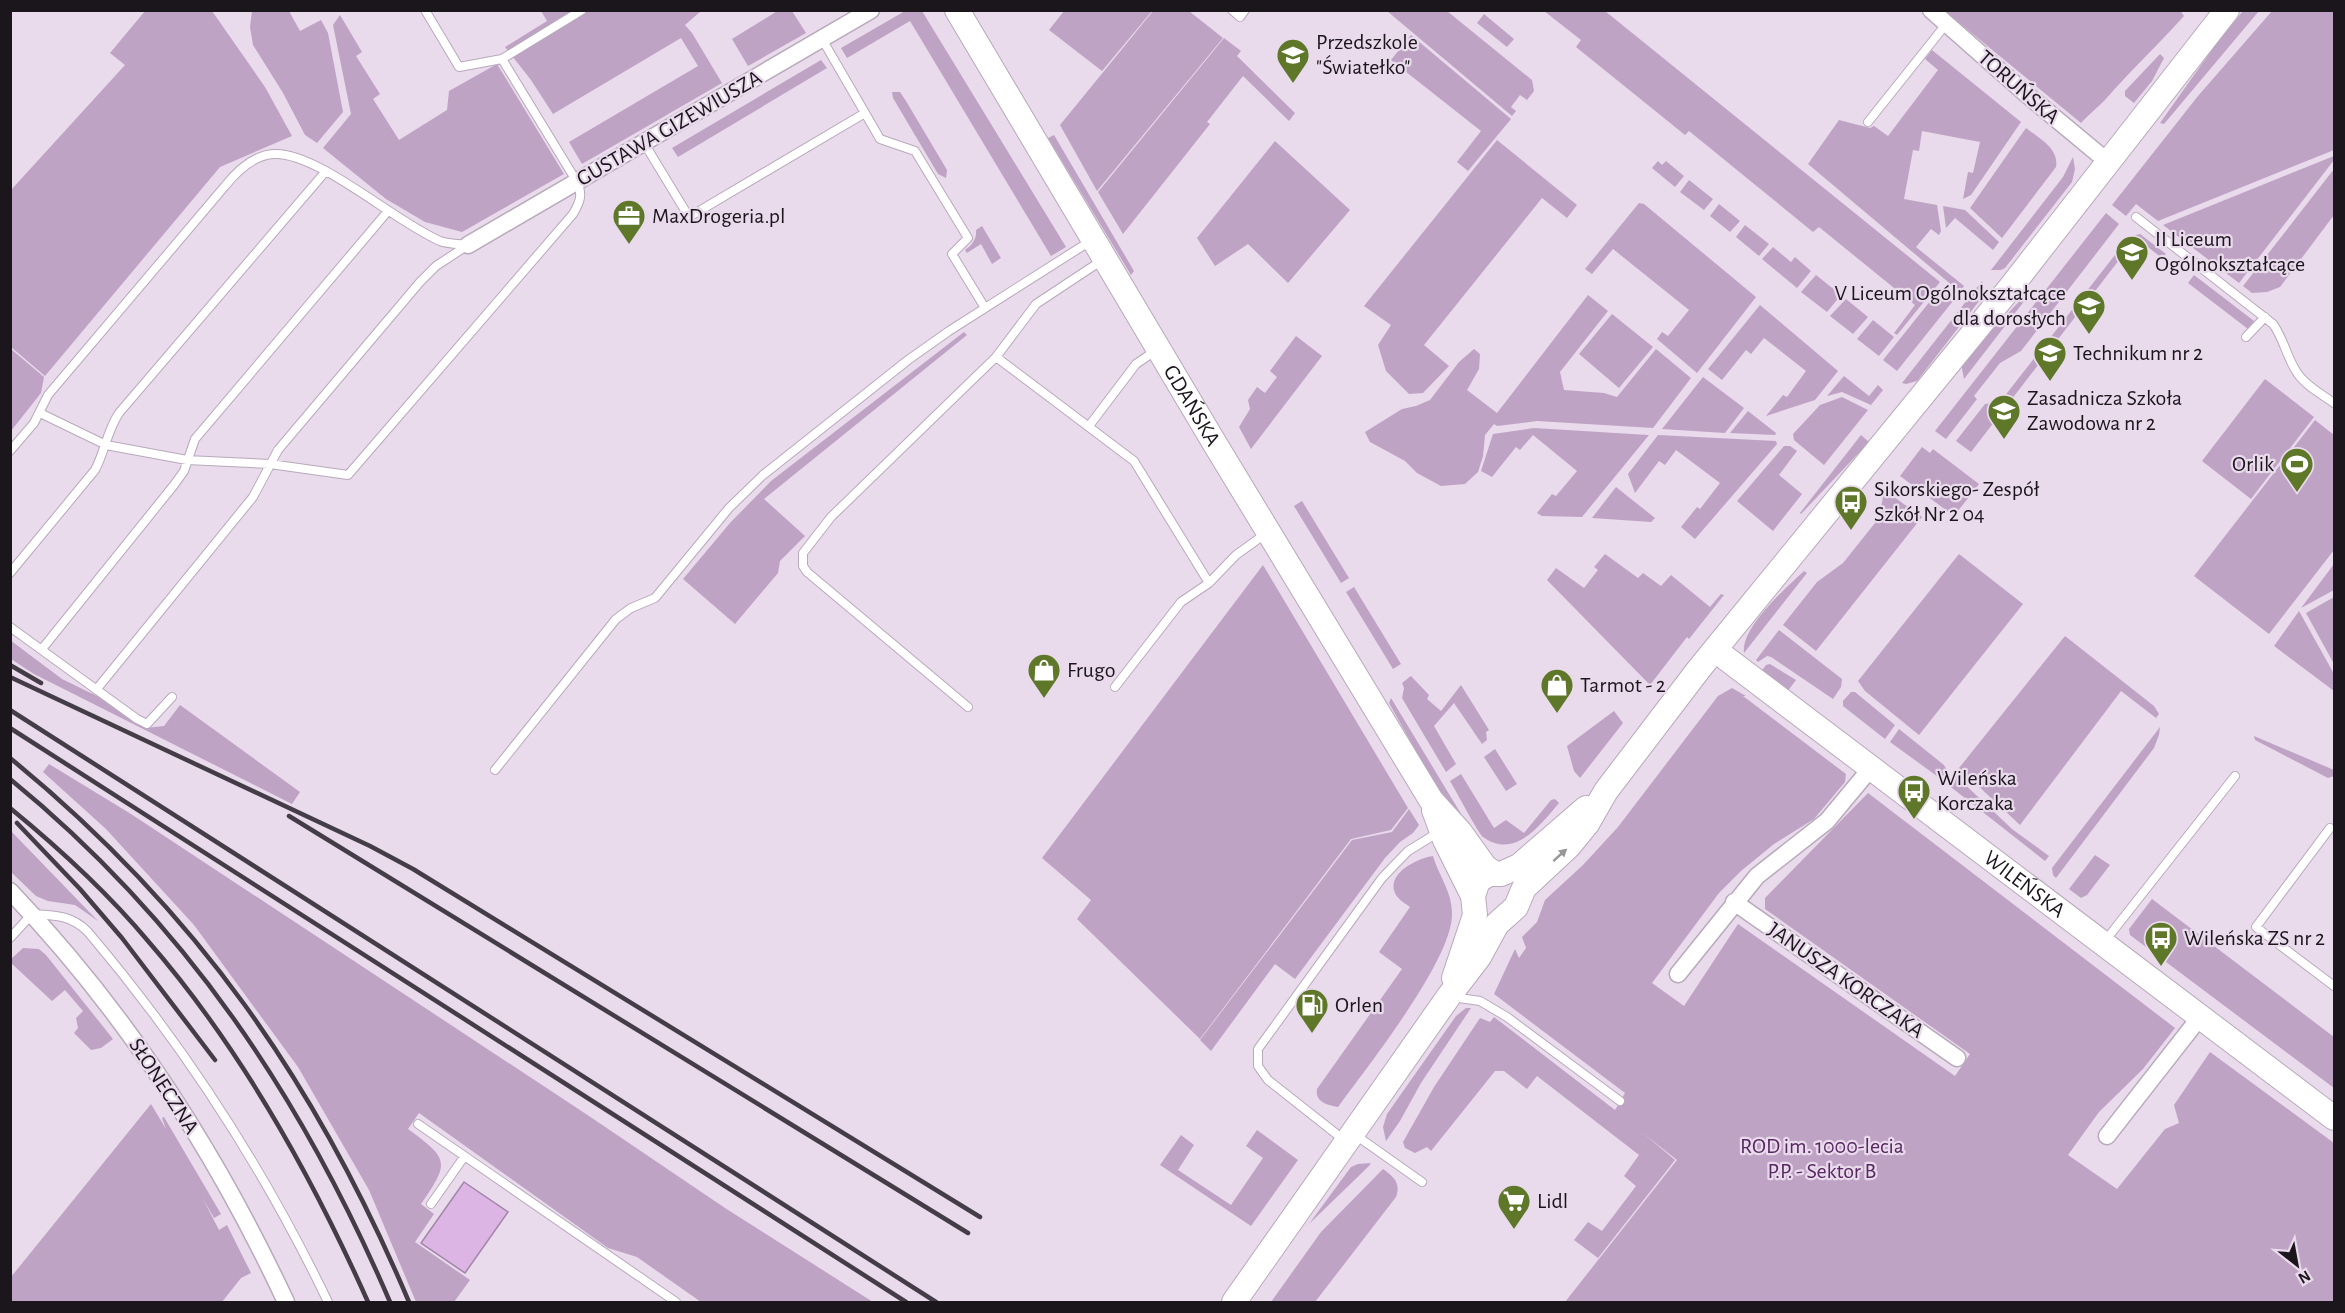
<svg xmlns="http://www.w3.org/2000/svg" width="2345" height="1313" font-family="'Alegreya Sans',sans-serif">
<style>
.green{fill:#bfa3c5}
.water{fill:#dcb5e5;stroke:#a285a9;stroke-width:1.5}
.lines{fill:none;stroke-linecap:round;stroke-linejoin:round}
.lane-casing{stroke:#b8a9bb;stroke-width:10}
.street-casing{stroke:#b8a9bb;stroke-width:19}
.secondary-casing{stroke:#b8a9bb;stroke-width:26}
.lane{stroke:#fff;stroke-width:8}
.street{stroke:#fff;stroke-width:16}
.secondary{stroke:#fff;stroke-width:24}
.rail{stroke:#443c46;stroke-width:4.5}
.oneway{fill:#989699}
.labels{text-anchor:middle;dominant-baseline:central;stroke-width:4.5;stroke-linejoin:round;paint-order:stroke}
.poi-label{font-size:22px;fill:#1b151c;stroke:#e9daec;text-anchor:start}
.street-label{font-size:22px;fill:#1b151c;stroke:#e9daec}
.park-label{font-size:22px;fill:#582862;stroke:#e9daec}
</style>
<rect width="100%" height="100%" fill="#e9daec"/>
<!-- green -->
<path class="green" d="M779 10 792 11 806 33 748 66 732 39Z
M2180 10 2184 16C2158 45 2130 71 2105 100 2097 108 2089 114 2081 123L1945 11Z
M145 11H212L265 87 292 136 220 167 45 376 11 347V190L125 65 110 53Z
M252 11H289L300 31 321 20 328 33 343 112 317 143 305 135 283 93 253 45 250 27Z
M541 11H701L685 25 692 33 722 83 582 164 569 142 698 66 681 38 553 114 531 80 505 47 547 21Z
M905 11H922L1066 247 1051 256 910 21 847 58 841 48Z
M1064 11V10L1152 11 1102 71 1049 30Z
M1153 11H1189L1223 38 1097 191 1060 125Z
M1387 11H1447L1532 80 1534 91 1527 100 1520 95 1511 107 1516 111 1512 116Z
M1544 11H1605L1940 282 1897 335 1894 333 1915 305 1819 227 1813 232 1689 131 1685 135 1576 47 1581 40Z
M2243 11H2259L2164 124 2160 123 2221 37Z
M2272 11H2334V150L2158 221 2136 204 2126 216 2112 205 2198 96Z
M1484 14 1514 39 1507 47 1477 23Z
M340 15 362 52 356 56 380 94 373 99 399 140 447 110 449 91 497 64 564 174 462 232 425 222 386 199 323 148 351 114 333 25Z
M1411 35 1511 119 1468 171 1457 162 1481 131 1391 60Z
M1224 38 1241 51 1237 56 1295 113 1289 121 1243 76 1207 122 1210 124 1123 234 1098 192Z
M1932 50 2021 122 1971 195 1963 199 1968 172 1973 173 1980 142 1922 131 1919 151 1913 150 1904 199 1937 205 1941 231 1939 235 1931 229 1916 247 1964 286 1960 292 1808 164 1839 120 1870 128 1874 126 1888 136 1938 70 1925 59Z
M2160 54 2164 58 2152 81 2134 103 2125 96V91Z
M821 60 827 68 678 157 672 148Z
M892 92H900L906 101 947 170 946 178 938 174 893 98Z
M2026 128C2040 139 2059 148 2056 167L2002 238 1970 208Z
M1054 135 1134 271 1131 275 1048 138Z
M1497 140 1577 205 1567 218 1542 198 1424 345 1449 366 1423 393 1409 394 1386 371 1378 345 1391 325 1364 306Z
M1275 141 1350 210 1288 283 1248 244 1215 266 1197 238Z
M2334 156V160L2239 283 2163 225Z
M2073 157 2075 169 2072 182 2005 268 2001 270H1991L2063 177Z
M1658 161 1662 165 1666 161 1684 176 1675 187 1652 168Z
M2334 169V215L2280 287 2267 292 2252 293 2243 286Z
M1689 180 1713 199 1704 210 1680 192Z
M1639 203 1644 204 1756 297 1697 373 1657 339 1662 332 1668 336 1689 310 1613 249 1592 274 1585 269Z
M1719 204 1740 221 1730 232 1710 216Z
M1943 206 1965 210 1999 242 1993 250 1955 218 1946 228Z
M2106 213 2119 224 2021 351 2000 363 1974 396 1977 399 1946 439 1935 431Z
M1745 225 1769 244 1759 256 1736 237Z
M982 226 1001 258 992 264 981 244 967 253 965 250C972 245 977 239 976 230Z
M2140 234 2166 254 2162 258 2136 238 1971 452 1956 441 1985 404 2000 402 2129 237Z
M1773 247 1791 262 1795 257 1811 271 1797 288 1762 259Z
M1816 275 1841 295 1827 312 1801 292Z
M2194 275 2254 321 2248 329 2188 283Z
M1982 281 1984 285 1983 296 1917 381 1906 384 1902 383Z
M1939 290 1953 301 1897 371 1883 360Z
M2030 290 2032 291 1964 379 1961 363Z
M1588 295 1608 311 1560 372 1564 390 1604 393 1617 397 1656 349 1691 378 1653 428 1537 421 1497 426 1494 424 1485 435 1483 456 1478 472 1465 484 1441 486 1417 473 1405 461 1370 442 1365 432 1402 409 1416 406 1430 400 1459 362 1474 349 1480 354 1479 369 1467 390 1497 413Z
M1846 299 1868 317 1853 334 1830 316Z
M1760 305 1838 371 1815 400 1766 416 1783 395 1787 397 1806 371 1764 338 1751 354 1746 350 1722 380 1708 369Z
M1612 314 1653 347 1619 388 1579 354Z
M1873 320 1894 337 1879 356 1857 339Z
M964 332 967 335 764 499 805 536 780 561 778 573 735 624 683 579 730 523 771 481Z
M1296 336 1322 356 1251 449 1239 427 1250 409 1248 400 1257 387 1265 393 1277 377 1270 371Z
M11 349 44 377 41 393 11 431Z
M1844 376 1869 396 1878 385 1883 390 1871 405 1842 392 1827 396Z
M1703 377 1744 408 1725 433 1662 429Z
M2265 379 2314 417 2251 499 2202 461Z
M1842 397 1868 410 1824 465 1794 440 1793 434 1820 405Z
M1748 411 1776 433 1775 435 1730 433Z
M2315 420 2334 435V550L2269 634 2194 576Z
M1534 428 1648 435H1649L1582 517 1542 516 1537 513 1552 494 1556 496 1577 471 1533 435 1520 450 1516 447 1492 477 1481 471 1493 434Z
M1658 435 1776 441 1777 444 1695 539 1681 527 1697 507 1700 509 1720 483 1676 450 1665 465 1659 461 1635 493 1628 474Z
M1861 435 1869 442 1801 514 1800 513Z
M1784 446H1790L1797 451 1779 475 1802 494 1773 531 1737 501Z
M1922 447 1930 453 1933 449 1979 484 1954 516 1900 476Z
M1616 487 1655 518 1651 522 1592 518Z
M1887 492 1922 517 1816 651 1783 625 1817 582 1843 563 1879 518 1883 497Z
M1302 501 1349 578 1341 583 1294 506Z
M1605 554 1638 578 1643 573 1661 586 1671 575 1710 607 1721 594 1724 595 1689 639 1687 637 1650 685 1547 580 1556 568 1584 588 1598 570 1594 567Z
M1959 554 2023 604 1919 735 1865 691 1858 681Z
M2334 564V590L2301 608Z
M1263 565 1408 808 1391 830 1351 839 1200 1039 1077 919 1091 900 1042 858Z
M1804 571 1807 573 1744 653C1741 627 1786 588 1804 571Z
M1354 587 1401 664 1393 669 1346 592Z
M2334 597V664L2306 613Z
M2299 611 2334 674V691L2274 646Z
M1779 630 1842 679 1841 687 1833 699 1771 657 1767 656 1758 662 1756 660Z
M2065 636 2154 706 2159 714 2156 718 2121 691 2020 825 1959 768Z
M10 640 62 679 105 700 146 728 164 726 180 705 300 792 292 804 34 674 11 659Z
M1770 664 1796 680 1787 692 1760 673 1766 665Z
M1411 676 1429 695 1427 699 1441 711 1461 685 1489 730 1486 732 1487 740 1482 744 1454 703 1434 726 1456 764 1446 772 1402 698 1404 688 1402 683Z
M1732 688 1746 696H1743L1846 774 1845 782 1814 819 1774 844 1741 871 1719 893 1652 983 1684 1006 1738 924 1955 1076 1970 1054 1765 909V898L1868 793 2175 1028 2143 1069 2099 1112 2068 1155 2117 1189 2165 1129 2179 1123 2174 1105 2210 1052 2334 1143V1302H1565L1677 1160 1643 1133 1675 1160 1598 1258 1574 1240 1588 1222 1602 1231 1636 1186 1624 1176 1639 1155 1537 1076 1527 1089 1504 1071H1495L1431 1151 1427 1147 1415 1153 1405 1148 1403 1142 1434 1087 1480 1018 1490 1022 1494 1017 1615 1110 1625 1093 1494 994 1515 949 1519 958 1526 948 1522 937 1537 922 1545 900 1583 865 1618 827 1718 696Z
M1851 692H1855L1895 725 1885 739 1843 706V701Z
M1391 698 1475 837 1473 838 1431 778 1389 703Z
M1614 711 1623 723 1580 778 1574 771 1567 746Z
M2160 727 2159 735 2154 748 2056 878 2053 875 2052 868Z
M1899 729 1944 765 1948 772 1941 779 1890 742Z
M2254 736 2334 770V776L2328 778 2255 740Z
M1495 749 1517 784 1506 791 1484 757Z
M49 764 131 814 589 1116 725 1208 873 1302H701L637 1257 608 1248 419 1113 408 1129C449 1159 450 1162 421 1204L434 1214 415 1242 470 1280 454 1302H416L369 1190 298 1067 194 925 106 829 43 772Z
M1461 774 1494 828 1506 820 1524 833 1551 800 1555 799 1559 803C1540 825 1515 860 1483 837 1478 833 1455 789 1450 781Z
M1954 776 1957 777 2012 829 2049 856 2045 861 1947 784Z
M1409 809 1419 825 1413 833 1400 842 1385 858 1295 979 1275 964 1211 1051 1200 1040 1352 840 1392 832Z
M10 830 98 921 75 905 48 901 36 896 11 872Z
M2095 855 2110 865 2087 895 2081 898 2069 889Z
M1433 856C1439 876 1452 892 1452 913 1454 958 1367 1067 1338 1107 1327 1105 1315 1102 1317 1089L1402 969 1379 952 1410 907C1406 904 1399 900 1396 895 1384 874 1418 858 1433 856Z
M2152 899 2334 1037V1088L2130 935 2129 929Z
M23 948 39 949 46 955 113 1039 101 1048 91 1050 74 1033 78 1028 76 1018 83 1011 65 990 52 1001 11 963V959Z
M1466 1008H1471L1421 1083 1400 1121 1386 1141 1383 1127 1387 1114 1456 1016Z
M151 1104 166 1129 162 1118 164 1117 221 1214 214 1218 202 1197 219 1230 227 1225 251 1273 241 1278 222 1302H11V1277Z
M1257 1130 1298 1160 1251 1226 1160 1165 1181 1135 1194 1145 1178 1170 1231 1205 1263 1158 1246 1146Z
M1371 1163 1369 1166 1309 1224 1351 1167 1358 1164Z
M1383 1169C1394 1177 1401 1183 1396 1197L1315 1302H1271L1321 1232Z"/>
<!-- water -->
<path class="water" d="M464 1182 508 1212 465 1273 421 1243Z"/>
<g class="lines">
<defs>
<path id="lane" d="M425 10 459 67 502 59
M1232 10 1240 17 1245 10
M865 113 880 139 915 151 968 238 952 254 985 308
M1868 122 1947 23
M644 143 689 217 865 113 822 39
M2136 217 2273 324C2284 339 2287 359 2298 374 2306 386 2323 395 2334 403
M2246 337 2265 317
M996 357 1134 461 1209 583
M40 413 106 445 187 460 270 464 348 475 573 214C580 202 583 195 577 182L502 59 582 10
M1089 426 1136 364 1158 349
M10 451 34 423 48 395 225 186C237 171 253 155 274 154 318 152 395 222 440 241 448 244 459 244 468 245
M10 573 95 470C105 451 107 431 119 413L326 171
M10 627 137 719 147 724 172 697
M42 649 174 485 184 471 195 439 388 211
M1115 687 1181 602 1209 583 1236 555 1268 532
M96 690 253 497 278 450 420 282 436 266 468 245
M968 707 807 572 803 566V553L831 517 996 357 1036 304 1104 259
M495 770 616 619 631 608 655 598 729 508 763 475 908 360 949 331 1092 240
M2330 828 2256 927 2334 986
M10 938 32 914C54 915 72 915 88 932 184 1045 264 1169 328 1302
M2105 941 2235 776
M1452 997 1480 1001 1507 1017 1620 1101
M418 1124 676 1302
M1354 1134 1422 1182
M1344 1140 1268 1080 1258 1066V1049L1382 878 1408 851 1439 832
M431 1204 464 1157"/>
<path id="street" d="M1931 10 2025 93 2108 162
M468 245 871 10
M10 891C125 1011 216 1152 286 1302
M1734 902 1957 1058
M1678 974 1757 876 1827 821 1871 768
M2107 1136 2200 1017"/>
<g id="secondary">
<path id="s1" d="M957 10 1215 444 1431 800 1460 832 1485 867 1494 873"/>
<path id="s2" d="M1715 650 2334 1118"/>
<path d="M1434 810 1445 840 1473 896"/>
<path d="M1454 978 1475 915 1473 896 1478 881 1489 874H1501L1519 866 1586 808"/>
<path d="M1234 1302 1449 996 1479 957 1497 924 1516 907 1524 888 1569 846 1587 824 1606 791 1699 669 2010 288 2227 10"/>
</g>
</defs>
<!-- lane casing -->
<use href="#lane" class="lane-casing"/>
<!-- street casing -->
<use href="#street" class="street-casing"/>
<!-- secondary casing -->
<use href="#secondary" class="secondary-casing"/>
<!-- lane -->
<use href="#lane" class="lane"/>
<!-- street -->
<use href="#street" class="street"/>
<!-- secondary -->
<use href="#secondary" class="secondary"/>
<!-- rail -->
<path class="rail" d="M10 665 41 683
M10 677 370 846 413 869 980 1217
M10 710 936 1302
M10 728 906 1302
M10 758C196 910 316 1082 409 1302
M10 779C185 922 302 1097 390 1302
M10 808C60 849 107 892 148 941 241 1048 311 1174 368 1302
M289 816 968 1233
M17 823 80 889 122 938 215 1060"/>
</g>
<!-- one-way arrows -->
<defs><path id="oneway-solid" d="M-6-.8H1V-3.2L6.5 0L1 3.2V.8H-6Z" transform="scale(1.5)"/></defs>
<use class="oneway" href="#oneway-solid" transform="translate(1560 855) rotate(-42)"/>
<!-- icons -->
<defs>
<symbol id="school-pin" viewBox="-11 -11 22 30"><path d="M0 17L-7.5 6A9.5 9.5 0 1 1 7.5 6Z" fill="#5e7729" stroke="#e9daec"/><path d="M0-5L7-2L0 1L-7-2ZM-4 1L0 2.5L4 1V4Q0 6-4 4Z" fill="#fff"/></symbol>
<symbol id="office-pin" viewBox="-11 -11 22 30"><path d="M0 17L-7.5 6A9.5 9.5 0 1 1 7.5 6Z" fill="#5e7729" stroke="#e9daec"/><path d="M-6-3h4V-5.5h4V-3h4V5H-6ZM-1-4.5V-3h2v-1.5ZM-6 0V1H6V0Z" fill="#fff"/></symbol>
<symbol id="stadium-pin" viewBox="-11 -11 22 30"><path d="M0 17L-7.5 6A9.5 9.5 0 1 1 7.5 6Z" fill="#5e7729" stroke="#e9daec"/><path d="M0-5a6.5 5 0 1 0 0 10a6.5 5 0 1 0 0-10ZM-3.5-1.8h7v3.6h-7Z" fill="#fff"/></symbol>
<symbol id="bus-pin" viewBox="-11 -11 22 30"><path d="M0 17L-7.5 6A9.5 9.5 0 1 1 7.5 6Z" fill="#5e7729" stroke="#e9daec"/><path d="M-5-6H5V4H4V6H2V4H-2V6H-4V4H-5ZM-3.5-4V0h7V-4ZM-3.5 1.2v1.5H-2V1.2ZM2 1.2v1.5H3.5V1.2Z" fill="#fff"/></symbol>
<symbol id="shop-pin" viewBox="-11 -11 22 30"><path d="M0 17L-7.5 6A9.5 9.5 0 1 1 7.5 6Z" fill="#5e7729" stroke="#e9daec"/><path d="M-5-2.5h2.3a2.7 3.5 0 0 1 5.4 0H5L5.5 6h-11ZM-1.5-2.5h3a1.5 2.3 0 0 0-3 0Z" fill="#fff"/></symbol>
<symbol id="fuel-pin" viewBox="-11 -11 22 30"><path d="M0 17L-7.5 6A9.5 9.5 0 1 1 7.5 6Z" fill="#5e7729" stroke="#e9daec"/><path d="M-5.5-6h7V0h2V4h1.3V-2.5L3-4.5l.8-.8L6-3V5H2.5V1h-1V6h-7ZM-4.2-4.7v3.2H.2V-4.7Z" fill="#fff"/></symbol>
<symbol id="supermarket-pin" viewBox="-11 -11 22 30"><path d="M0 17L-7.5 6A9.5 9.5 0 1 1 7.5 6Z" fill="#5e7729" stroke="#e9daec"/><path d="M-6-5.5h2.5l.6 2H6L4.5 2H-2.5L-4.4-4H-6ZM-1.5 3.2a1.3 1.3 0 1 0 .1 0ZM3 3.2a1.3 1.3 0 1 0 .1 0Z" fill="#fff"/></symbol>
</defs>
<g fill-rule="evenodd">
<use href="#school-pin" x="1274" y="36" width="38" height="52"/>
<use href="#office-pin" x="610" y="197" width="38" height="52"/>
<use href="#school-pin" x="2113" y="233" width="38" height="52"/>
<use href="#school-pin" x="2070" y="287" width="38" height="52"/>
<use href="#school-pin" x="2031" y="334" width="38" height="52"/>
<use href="#school-pin" x="1985" y="392" width="38" height="52"/>
<use href="#stadium-pin" x="2278" y="445" width="38" height="52"/>
<use href="#bus-pin" x="1832" y="483" width="38" height="52"/>
<use href="#shop-pin" x="1025" y="651" width="38" height="52"/>
<use href="#shop-pin" x="1538" y="666" width="38" height="52"/>
<use href="#bus-pin" x="1895" y="772" width="38" height="52"/>
<use href="#bus-pin" x="2142" y="919" width="38" height="52"/>
<use href="#fuel-pin" x="1293" y="986" width="38" height="52"/>
<use href="#supermarket-pin" x="1495" y="1182" width="38" height="52"/>
</g>
<g class="labels">
<!-- poi labels -->
<g class="poi-label">
<text x="1316" y="42">Przedszkole<tspan x="1316" dy="25">"Światełko"</tspan></text>
<text x="652" y="216">MaxDrogeria.pl</text>
<text x="2155" y="239">II Liceum<tspan x="2155" dy="25">Ogólnokształcące</tspan></text>
<text x="2066" y="293" text-anchor="end">V Liceum Ogólnokształcące<tspan x="2066" dy="25">dla dorosłych</tspan></text>
<text x="2073" y="353">Technikum nr 2</text>
<text x="2027" y="398">Zasadnicza Szkoła<tspan x="2027" dy="25">Zawodowa nr 2</tspan></text>
<text x="2274" y="464" text-anchor="end">Orlik</text>
<text x="1874" y="489">Sikorskiego- Zespół<tspan x="1874" dy="25">Szkół Nr 2 04</tspan></text>
<text x="1067" y="670">Frugo</text>
<text x="1580" y="685">Tarmot - 2</text>
<text x="1937" y="778">Wileńska<tspan x="1937" dy="25">Korczaka</tspan></text>
<text x="2184" y="938">Wileńska ZS nr 2</text>
<text x="1335" y="1005">Orlen</text>
<text x="1537" y="1201">Lidl</text>
</g>
<!-- street labels -->
<g class="street-label">
<text transform="translate(2019 87) rotate(41)">TORUŃSKA</text>
<text transform="translate(669 128) rotate(-30)">GUSTAWA GIZEWIUSZA</text>
<text stroke="none"><textPath href="#s1" startOffset="460">GDAŃSKA</textPath></text>
<text stroke="none"><textPath href="#s2" startOffset="388">WILEŃSKA</textPath></text>
<text transform="translate(1846 980) rotate(35)">JANUSZA KORCZAKA</text>
<text transform="translate(164 1086) rotate(57)">SŁONECZNA</text>
</g>
<!-- park labels -->
<g class="park-label">
<text x="1822" y="1146">ROD im. 1000-lecia<tspan x="1822" dy="25">P.P. - Sektor B</tspan></text>
</g>
</g>
<!-- border -->
<rect width="2345" height="1313" fill="none" stroke="#1b151c" stroke-width="24"/>
<!-- north arrow -->
<g transform="translate(2297 1265) rotate(149)" stroke="#e9daec" stroke-width="4.5" paint-order="stroke">
<path d="M0-4.5L10 22L0 15L-10 22Z" fill="#1b151c"/>
<text y="-9" font-size="16" font-weight="bold" text-anchor="middle" fill="#1b151c">N</text>
</g>
</svg>
